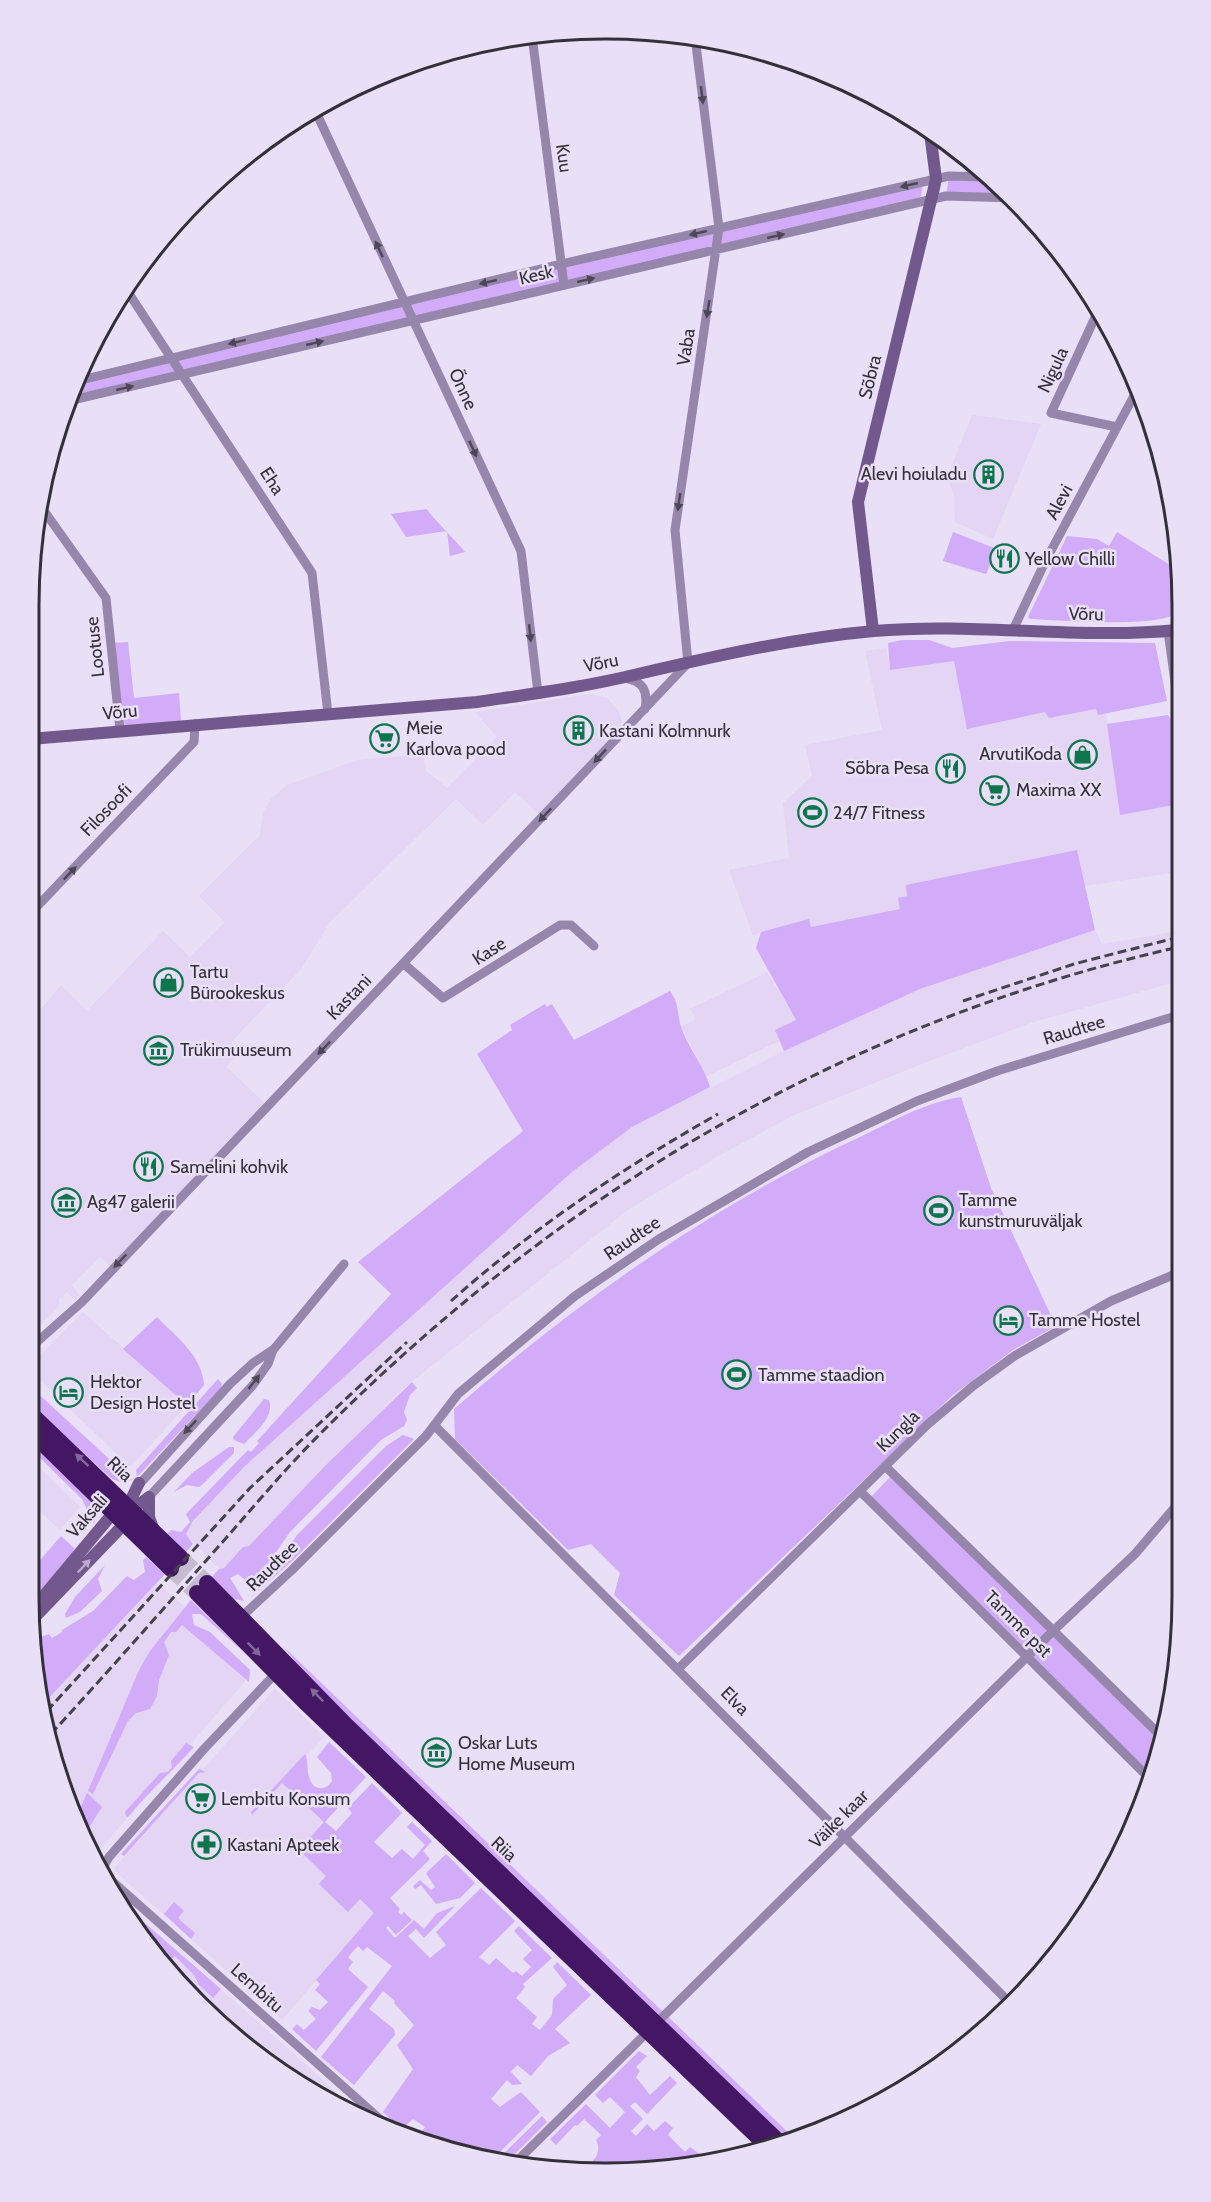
<svg xmlns="http://www.w3.org/2000/svg" width="1211" height="2202" font-family="Cabin,sans-serif">
<style>
.built{fill:#e3d5f3}
.green{fill:#d2abf9}
.lines{fill:none;stroke-linecap:round;stroke-linejoin:round}
.highway-tunnel{stroke:#c5bcd0;stroke-width:16;stroke-dasharray:16 8;stroke-linecap:butt}
.street{stroke:#9786ab;stroke-width:9}
.secondary{stroke:#73588d;stroke-width:12}
.highway{stroke:#431764;stroke-width:16}
.rail{stroke:#46424c;stroke-width:3;stroke-dasharray:9 4.5;stroke-linecap:butt}
.oneway{fill:#4d4656}
.oneway2{fill:#85679e}
.oneway3{fill:#baa9cc}
.labels{text-anchor:middle;dominant-baseline:central;stroke-width:5;stroke-linejoin:round;paint-order:stroke}
.street-label{font-size:18px;fill:#343039;stroke:#e9dff6}
.poi-label{font-size:18px;fill:#343039;stroke:#e9dff6;text-anchor:start}
.rim{fill:none;stroke:#343039;stroke-width:3}
</style>
<rect width="100%" height="100%" fill="#e9dff6"/>
<!-- built -->
<path class="built" d="M972 415 1041 424 993 539 955 522 954 498 948 475Z
M886 648 890 670 954 661 968 729 1045 711 1049 718 1097 709 1098 715 1106 713 1120 814 1174 805 1179 826V872L1085 886 1077 851 906 885 907 896 900 909 811 927 809 919 753 935 729 870 789 858 783 803 812 776 805 745 882 730 865 651Z
M590 694 607 698 618 710 622 721 620 728 539 814 515 792 483 825 456 799 330 922 301 969 231 1042 239 1052 226 1067 266 1104 110 1266 100 1257 72 1285 79 1296 75 1300 67 1292 59 1300V1306L29 1336V1001L41 1009 61 985 87 1011 163 931 190 957 225 922 199 896 260 835 263 812 272 798 287 785 358 760 423 754 425 770 447 788 497 737 475 712Z
M1095 930 1102 944 1179 931V981L1034 1022 937 1058 792 1116 722 1154 629 1209 400 1391 249 1546 243 1548 224 1568H218L186 1534 194 1521 245 1466 572 1172 632 1127 784 1051 920 989Z
M767 972 796 1020 775 1030 779 1041 707 1076 681 1027 696 1019 690 1009Z
M83 1312 187 1405 133 1464 128 1465 29 1369V1366Z
M29 1458 80 1507 60 1530 32 1504 29 1505Z
M157 1583 185 1607 182 1625 246 1680 97 1853 59 1782 46 1701Z
M275 1689 324 1737 282 1783 325 1822 299 1850 375 1913 282 2020 116 1872 115 1867Z
M125 1906 290 2050 351 2106 285 2076 148 1947Z"/>
<!-- green -->
<path class="green" d="M949 176 987 177 1014 198 946 196Z
M923 182 921 196 916 203 68 401 77 381Z
M427 509C428 513 459 544 465 552L450 556 447 531 406 537 391 514Z
M953 532 997 549 986 574 943 561Z
M1117 532 1178 570V612C1160 629 1057 620 1030 619L1028 617 1067 536 1097 539 1109 546Z
M902 640H929L952 648 1010 641 1155 643 1167 701 1098 715 1096 709 1049 718 1045 712 967 729 954 661 890 670 888 643Z
M128 642 134 698 179 693 181 721 121 727 112 643Z
M1168 715C1181 731 1182 807 1178 827L1174 805 1120 815 1107 724Z
M1077 850 1095 930 920 989 784 1051 775 1030 796 1020 756 948 761 932 809 919 811 927 900 909 898 898 907 896 906 885Z
M670 991C679 1003 677 1013 681 1027 688 1048 704 1065 710 1087L632 1127 572 1172 245 1466 193 1521 186 1534 193 1544 185 1553 167 1534 171 1530 181 1532 190 1522 186 1514 248 1450 251 1452 259 1443 257 1441 391 1294 358 1262 523 1131 477 1054 512 1030 510 1025 545 1004 547 1007 552 1004 574 1040Z
M961 1097 991 1188 1056 1326 1013 1350 953 1395 679 1656 614 1595 620 1573 591 1544 568 1550 455 1439 454 1409C577 1302 711 1206 860 1137 891 1122 926 1102 961 1097Z
M157 1317C176 1337 202 1355 204 1385L187 1405 123 1349Z
M218 1379 222 1384 220 1389 137 1477 136 1470Z
M412 1382 417 1388 410 1395 404 1412 407 1420 404 1426 381 1440 290 1532 257 1580 249 1583 238 1574 230 1578 244 1601 234 1599 211 1578 219 1569 224 1568 243 1547 249 1546 325 1466Z
M29 1388H32L132 1480 121 1482 112 1479 29 1403Z
M264 1399 269 1400C275 1418 255 1432 244 1444L234 1440 233 1437Z
M403 1435 414 1439 293 1560 250 1598 265 1582 297 1535 386 1446Z
M29 1439 93 1504 96 1513 94 1524 82 1499 29 1447Z
M229 1447H234V1453L203 1484 199 1487 187 1485 174 1492 192 1473Z
M892 1475 1160 1741 1153 1778 870 1498Z
M61 1536 74 1548 73 1553 30 1603 29 1573Z
M146 1557 165 1574 46 1701 35 1639 49 1634 52 1638 62 1632V1630L93 1611 127 1576 134 1580 145 1572 143 1560Z
M105 1565 98 1579 102 1591 80 1612 66 1618 65 1614 75 1597Z
M191 1600 247 1655 201 1614H192L194 1625 210 1632 250 1670 249 1682 182 1625 176 1632H171L164 1642 169 1655 159 1680 157 1696 150 1709 136 1713 128 1721 93 1794 88 1791 139 1670 150 1651Z
M283 1646 793 2137 787 2139 317 1689Z
M329 1742 366 1777 325 1822 336 1831 352 1813 348 1808 372 1783 402 1813 374 1842 392 1858 402 1849 413 1859 425 1845 407 1827 412 1822 432 1841 423 1851 430 1859 390 1898 400 1909 398 1912 401 1915 404 1912 412 1920 396 1935 388 1926 386 1928 395 1938 414 1920 424 1929 437 1913 455 1906 424 1938 416 1929 408 1936 430 1958 446 1945 436 1932 481 1888 515 1921 479 1957 489 1965 496 1958 513 1973 516 1971 522 1976 531 1967 523 1959 532 1950 514 1931 519 1926 552 1958 523 1984 525 1987 516 1998 537 2017 532 2024 540 2030 552 2015 553 1999 567 1985 553 1967 557 1962 591 1995 555 2029 570 2043 548 2056 531 2076 517 2065 511 2072 522 2084 512 2085 507 2080 491 2099 500 2107 521 2092 540 2112 494 2158 456 2154 418 2137 425 2127 413 2119 402 2129 383 2112 413 2069 397 2045 414 2025 394 2003 395 2001 383 1991 369 2009 394 2029 395 2035 354 2085 321 2057 392 1966 367 1947 363 1951 358 1946 348 1957 353 1962 348 1969 368 1987 316 2051 292 2029 297 2024 304 2030 316 2019 308 2011 312 2007 320 2010 328 2002 315 1990 320 1984 316 1980 374 1913 360 1899 348 1912 319 1884 326 1876 299 1850 324 1822 282 1783 252 1815 251 1812 305 1754C310 1763 304 1772 313 1785 320 1791 328 1788 332 1781L331 1773 317 1757Z
M186 1743 194 1747C172 1771 149 1792 128 1817L126 1816 125 1812 160 1773 167 1772 172 1767 171 1761Z
M199 1769 206 1772 199 1773 124 1856 121 1854Z
M87 1793 102 1807 86 1832 77 1816Z
M446 1854 475 1883 460 1898 436 1904 421 1885 415 1889 413 1886 420 1880 431 1890 435 1887 426 1873Z
M174 1902 184 1911 178 1918 195 1933 191 1939 164 1914Z
M125 1906 221 1989 213 1998 199 1985 194 1975 175 1956 171 1960 139 1931Z
M639 2051 647 2056 636 2067 640 2071 636 2077 650 2095 670 2076 677 2083 647 2114 635 2102 630 2106 643 2119 631 2131 636 2136 647 2124 654 2131 665 2121 673 2128 668 2135 685 2152 690 2147 705 2158 643 2172 586 2167C595 2161 602 2151 596 2140L601 2135 584 2119 577 2126 575 2125 556 2145 550 2139 586 2104 610 2128 625 2112 610 2097 603 2103 595 2095Z
M542 2116 547 2122 510 2159 499 2158Z"/>
<g class="lines">
<!-- highway-tunnel -->
<path class="highway-tunnel" d="M181 1558 207 1583
M171 1569 197 1593"/>
<!-- street -->
<path class="street" d="M532 36 564 285
M315 110 521 551 538 693
M126 289 312 573 328 714
M1098 311 1051 413 1117 427
M77 381 561 264 936 179 949 176 987 177
M68 401 946 196 1014 198
M42 508 106 598 120 730
M1013 630 1045 562 1137 390
M1168 631 1178 704
M624 678C644 681 648 691 645 709
M29 915 194 742 195 724
M404 964 443 998 560 925H571L594 946
M29 1349 82 1302 688 663 675 530 719 228 695 37
M435 1426 1009 2002
M885 1466 1161 1736
M136 1488 230 1384 253 1363 274 1349 344 1264
M860 1491 1152 1781
M145 1501 253 1385 268 1364 273 1350
M239 1619 292 1570 426 1436 458 1394 575 1296 659 1239 808 1152 917 1101 997 1071 1179 1015
M678 1669 927 1425 973 1386 1016 1355 1111 1301 1180 1272
M104 1866 109 1857 204 1749 278 1671
M112 1881 381 2120
M518 2160 1053 1631 1135 1554 1181 1500"/>
<!-- secondary -->
<path class="secondary" d="M873 631 858 502 933 192 936 179 930 133
M30 739 477 702C531 694 585 687 638 674 715 656 795 638 874 631 975 622 1077 640 1178 630
M149 1497V1517L154 1531
M122 1507 140 1504 149 1497
M125 1512 139 1483
M31 1611 119 1506
M32 1620 129 1519"/>
<!-- highway -->
<path class="highway" d="M29 1412 181 1558
M29 1430 171 1569
M207 1583 347 1726 778 2141
M197 1593 307 1704 765 2144"/>
<!-- rail -->
<path class="rail" d="M963 1001 1074 964 1179 937
M451 1301C533 1228 623 1168 718 1114
M47 1711 250 1488 407 1342
M51 1734C105 1675 158 1615 211 1555 247 1515 281 1473 319 1435 559 1193 846 1022 1179 947
M284 2075 287 2073"/>
</g>
<!-- one-way arrows -->
<defs><path id="oneway-solid" d="M-6-.8H1V-3.2L6.5 0L1 3.2V.8H-6Z" transform="scale(1.5)"/></defs>
<g class="oneway">
<use href="#oneway-solid" transform="translate(702 95) rotate(83)"/>
<use href="#oneway-solid" transform="translate(909 185) rotate(167)"/>
<use href="#oneway-solid" transform="translate(698 233) rotate(167)"/>
<use href="#oneway-solid" transform="translate(776 236) rotate(-13)"/>
<use href="#oneway-solid" transform="translate(379 249) rotate(-115)"/>
<use href="#oneway-solid" transform="translate(586 280) rotate(-13)"/>
<use href="#oneway-solid" transform="translate(488 282) rotate(167)"/>
<use href="#oneway-solid" transform="translate(708 309) rotate(99)"/>
<use href="#oneway-solid" transform="translate(237 342) rotate(166)"/>
<use href="#oneway-solid" transform="translate(315 343) rotate(-13)"/>
<use href="#oneway-solid" transform="translate(125 388) rotate(-13)"/>
<use href="#oneway-solid" transform="translate(473 449) rotate(65)"/>
<use href="#oneway-solid" transform="translate(679 502) rotate(98)"/>
<use href="#oneway-solid" transform="translate(530 633) rotate(84)"/>
<use href="#oneway-solid" transform="translate(600 756) rotate(133)"/>
<use href="#oneway-solid" transform="translate(545 815) rotate(133)"/>
<use href="#oneway-solid" transform="translate(70 873) rotate(-46)"/>
<use href="#oneway-solid" transform="translate(324 1048) rotate(134)"/>
<use href="#oneway-solid" transform="translate(120 1261) rotate(134)"/>
<use href="#oneway-solid" transform="translate(254 1382) rotate(-52)"/>
<use href="#oneway-solid" transform="translate(190 1427) rotate(133)"/>
</g>
<g class="oneway2">
<use href="#oneway-solid" transform="translate(82 1460) rotate(-137)"/>
<use href="#oneway-solid" transform="translate(254 1649) rotate(45)"/>
<use href="#oneway-solid" transform="translate(317 1695) rotate(-134)"/>
</g>
<use class="oneway3" href="#oneway-solid" transform="translate(84 1566) rotate(-46)"/>
<!-- icons -->
<defs>
<symbol id="building-ring" viewBox="-11 -11 22 22"><circle r="9.5" fill="#e9dff6" stroke="#0f754d" stroke-width="1.5"/><path d="M-4-6H4V6H1V3H-1V6H-4ZM-2.5-4.3h1.7v1.8h-1.7ZM.8-4.3h1.7v1.8H.8ZM-2.5-1h1.7V.8h-1.7ZM.8-1h1.7V.8H.8Z" fill="#0f754d"/></symbol>
<symbol id="restaurant-ring" viewBox="-11 -11 22 22"><circle r="9.5" fill="#e9dff6" stroke="#0f754d" stroke-width="1.5"/><path d="M-5-6h1v4h1v-4h1v4h1v-4h1v5L-1.5 .5V6h-2V.5L-5-1ZM5-6V6H3V1.5H1.5Q1.5-4 5-6Z" fill="#0f754d"/></symbol>
<symbol id="supermarket-ring" viewBox="-11 -11 22 22"><circle r="9.5" fill="#e9dff6" stroke="#0f754d" stroke-width="1.5"/><path d="M-6-5.5h2.5l.6 2H6L4.5 2H-2.5L-4.4-4H-6ZM-1.5 3.2a1.3 1.3 0 1 0 .1 0ZM3 3.2a1.3 1.3 0 1 0 .1 0Z" fill="#0f754d"/></symbol>
<symbol id="shop-ring" viewBox="-11 -11 22 22"><circle r="9.5" fill="#e9dff6" stroke="#0f754d" stroke-width="1.5"/><path d="M-5-2.5h2.3a2.7 3.5 0 0 1 5.4 0H5L5.5 6h-11ZM-1.5-2.5h3a1.5 2.3 0 0 0-3 0Z" fill="#0f754d"/></symbol>
<symbol id="stadium-ring" viewBox="-11 -11 22 22"><circle r="9.5" fill="#e9dff6" stroke="#0f754d" stroke-width="1.5"/><path d="M0-5a6.5 5 0 1 0 0 10a6.5 5 0 1 0 0-10ZM-3.5-1.8h7v3.6h-7Z" fill="#0f754d"/></symbol>
<symbol id="museum-ring" viewBox="-11 -11 22 22"><circle r="9.5" fill="#e9dff6" stroke="#0f754d" stroke-width="1.5"/><path d="M0-6L6-3V-2H-6V-3ZM-5-1h2V3h-2ZM-1-1h2V3h-2ZM3-1h2V3H3ZM-6 4H6V6H-6Z" fill="#0f754d"/></symbol>
<symbol id="hotel-ring" viewBox="-11 -11 22 22"><circle r="9.5" fill="#e9dff6" stroke="#0f754d" stroke-width="1.5"/><path d="M-6-4.5h1.5V1H6V5H4.5V3h-9V5H-6ZM-4 0a1.8 1.8 0 1 1 3.6 0ZM.5 0V-2.5h3Q6-2.5 6 0Z" fill="#0f754d"/></symbol>
<symbol id="pharmacy-ring" viewBox="-11 -11 22 22"><circle r="9.5" fill="#e9dff6" stroke="#0f754d" stroke-width="1.5"/><path d="M-2-6h4v4h4v4h-4v4h-4v-4h-4v-4h4Z" fill="#0f754d"/></symbol>
</defs>
<g fill-rule="evenodd">
<use href="#building-ring" x="972" y="458" width="33" height="33"/>
<use href="#restaurant-ring" x="988" y="542" width="33" height="33"/>
<use href="#building-ring" x="562" y="714" width="33" height="33"/>
<use href="#supermarket-ring" x="368" y="722" width="33" height="33"/>
<use href="#shop-ring" x="1066" y="738" width="33" height="33"/>
<use href="#restaurant-ring" x="934" y="752" width="33" height="33"/>
<use href="#supermarket-ring" x="978" y="774" width="33" height="33"/>
<use href="#stadium-ring" x="796" y="796" width="33" height="33"/>
<use href="#shop-ring" x="152" y="966" width="33" height="33"/>
<use href="#museum-ring" x="142" y="1034" width="33" height="33"/>
<use href="#restaurant-ring" x="132" y="1150" width="33" height="33"/>
<use href="#museum-ring" x="50" y="1186" width="33" height="33"/>
<use href="#stadium-ring" x="922" y="1194" width="33" height="33"/>
<use href="#hotel-ring" x="992" y="1304" width="33" height="33"/>
<use href="#stadium-ring" x="720" y="1358" width="33" height="33"/>
<use href="#hotel-ring" x="52" y="1376" width="33" height="33"/>
<use href="#museum-ring" x="420" y="1736" width="33" height="33"/>
<use href="#supermarket-ring" x="184" y="1782" width="33" height="33"/>
<use href="#pharmacy-ring" x="190" y="1828" width="33" height="33"/>
</g>
<g class="labels">
<!-- street labels -->
<g class="street-label">
<text transform="translate(564 158) rotate(82)">Kuu</text>
<text transform="translate(536 275) rotate(-13)">Kesk</text>
<text transform="translate(686 347) rotate(-81)">Vaba</text>
<text transform="translate(1053 370) rotate(-65)">Nigula</text>
<text transform="translate(870 377) rotate(-76)">Sõbra</text>
<text transform="translate(463 389) rotate(65)">Õnne</text>
<text transform="translate(272 481) rotate(57)">Eha</text>
<text transform="translate(1059 502) rotate(-62)">Alevi</text>
<text transform="translate(1086 614) rotate(1)">Võru</text>
<text transform="translate(95 647) rotate(-96)">Lootuse</text>
<text transform="translate(601 663) rotate(-11)">Võru</text>
<text transform="translate(120 712) rotate(-6)">Võru</text>
<text transform="translate(106 810) rotate(-46)">Filosoofi</text>
<text transform="translate(489 951) rotate(-33)">Kase</text>
<text transform="translate(349 997) rotate(-46)">Kastani</text>
<text transform="translate(1074 1030) rotate(-17)">Raudtee</text>
<text transform="translate(632 1238) rotate(-34)">Raudtee</text>
<text transform="translate(898 1431) rotate(-44)">Kungla</text>
<text transform="translate(120 1469) rotate(44)">Riia</text>
<text transform="translate(87 1516) rotate(-49)">Vaksali</text>
<text transform="translate(272 1566) rotate(-44)">Raudtee</text>
<text transform="translate(1018 1624) rotate(45)">Tamme pst</text>
<text transform="translate(735 1701) rotate(45)">Elva</text>
<text transform="translate(839 1819) rotate(-45)">Väike kaar</text>
<text transform="translate(504 1849) rotate(43)">Riia</text>
<text transform="translate(257 1988) rotate(42)">Lembitu</text>
</g>
<!-- poi labels -->
<g class="poi-label">
<text x="967" y="474" text-anchor="end">Alevi hoiuladu</text>
<text x="1025" y="559">Yellow Chilli</text>
<text x="406" y="728">Meie<tspan x="406" dy="21">Karlova pood</tspan></text>
<text x="599" y="731">Kastani Kolmnurk</text>
<text x="1062" y="754" text-anchor="end">ArvutiKoda</text>
<text x="929" y="768" text-anchor="end">Sõbra Pesa</text>
<text x="1016" y="790">Maxima XX</text>
<text x="833" y="813">24/7 Fitness</text>
<text x="190" y="972">Tartu<tspan x="190" dy="21">Bürookeskus</tspan></text>
<text x="180" y="1050">Trükimuuseum</text>
<text x="170" y="1167">Samelini kohvik</text>
<text x="959" y="1200">Tamme<tspan x="959" dy="21">kunstmuruväljak</tspan></text>
<text x="87" y="1202">Ag47 galerii</text>
<text x="1029" y="1320">Tamme Hostel</text>
<text x="758" y="1375">Tamme staadion</text>
<text x="90" y="1382">Hektor<tspan x="90" dy="21">Design Hostel</tspan></text>
<text x="458" y="1743">Oskar Luts<tspan x="458" dy="21">Home Museum</tspan></text>
<text x="221" y="1799">Lembitu Konsum</text>
<text x="227" y="1845">Kastani Apteek</text>
</g>
</g>
<!-- crop -->
<path d="M0 0H1211V2202H0ZM605 39H606A566 566 0 0 1 1172 605V1597A566 566 0 0 1 606 2163H605A566 566 0 0 1 39 1597V605A566 566 0 0 1 605 39Z" fill="#e9dff6" fill-rule="evenodd"/>
<path class="rim" d="M605 39H606A566 566 0 0 1 1172 605V1597A566 566 0 0 1 606 2163H605A566 566 0 0 1 39 1597V605A566 566 0 0 1 605 39Z"/>
</svg>
